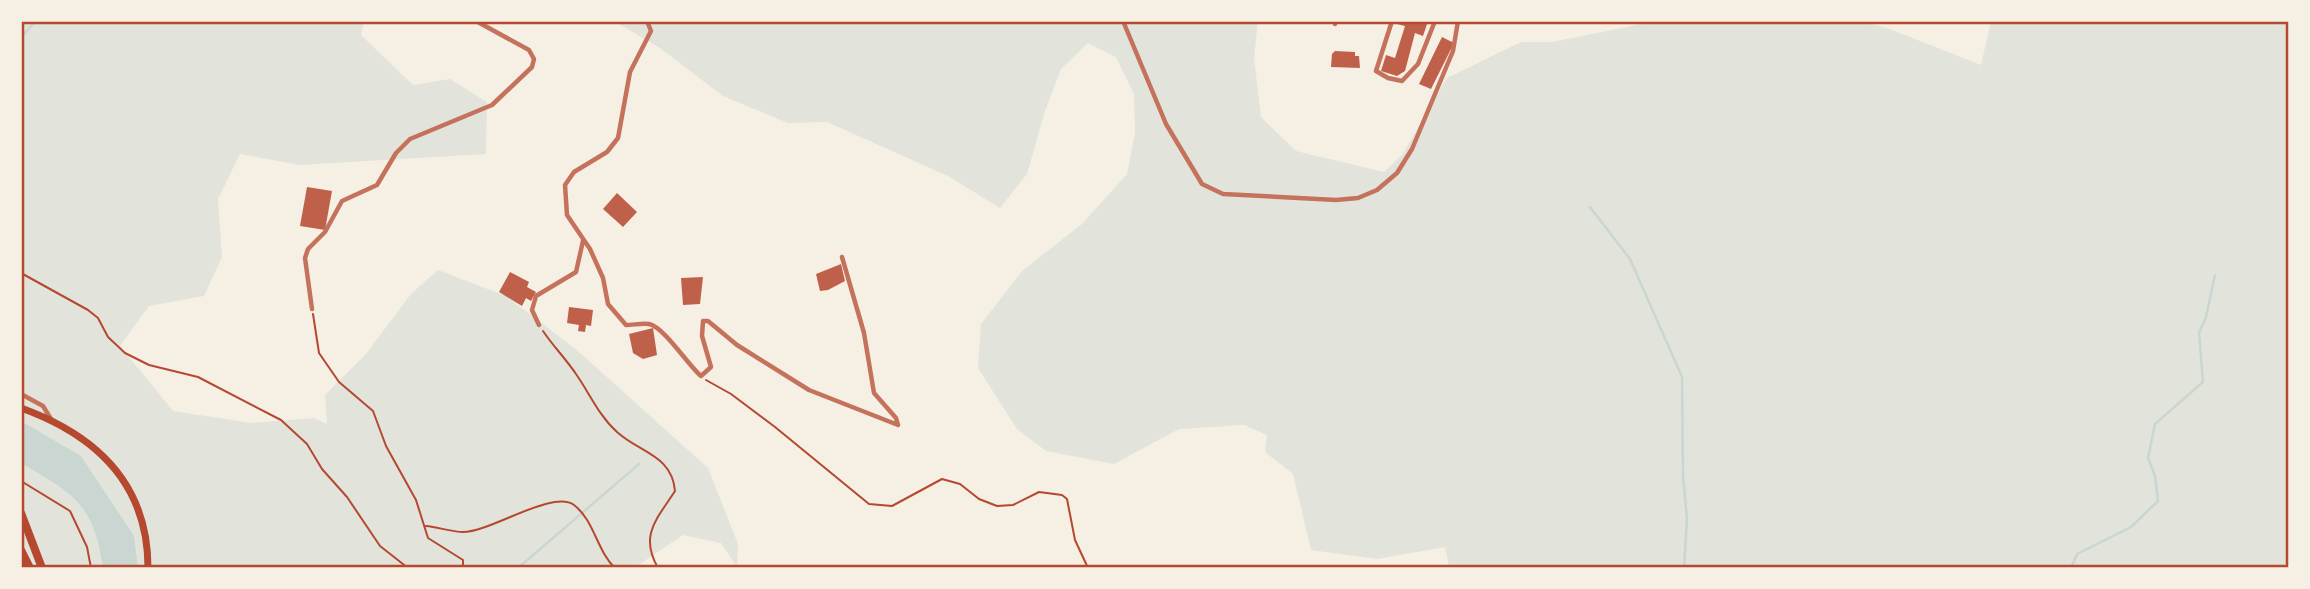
<svg xmlns="http://www.w3.org/2000/svg" width="2310" height="589" font-family="Mulish,sans-serif">
<style>
.green{fill:#e2e4dc}
.water{fill:#c9d6d2}
.lines{fill:none;stroke-linecap:round;stroke-linejoin:round}
.stream{stroke:#c9d6d2;stroke-width:2.5}
.building{fill:#bf614a}
.path{stroke:#b5482f;stroke-width:2}
.minor{stroke:#c5725c;stroke-width:4.5}
.trunk{stroke:#b5482f;stroke-width:7}
.motorway{stroke:#b5482f;stroke-width:8}
.neatline{fill:none;stroke:#b5482f;stroke-width:2.5}
</style>
<rect width="100%" height="100%" fill="#f6efe4"/>
<!-- green -->
<path class="green" d="M21 21H364L361 35 413 85 450 79 487 102 486 154 299 165 240 154 218 199 222 257 204 296 149 306 120 346 173 411 252 423 314 418 327 424 325 395 365 355 411 294 438 270 506 296 578 351 708 468 738 544 737 567 721 543 683 535 634 568H21Z
M614 21H1258L1254 58 1261 117 1296 151 1384 172 1402 155 1447 78 1521 42H1552L1656 21H1859L1887 28 1981 65 1991 21H2289V568H1449L1445 547 1377 559 1311 550 1293 474 1265 452 1267 435 1244 425 1179 429 1114 464 1046 451 1017 429 978 368 981 324 1022 271 1082 224 1127 174 1135 133 1134 94 1116 57 1088 43 1061 69 1045 111 1027 174 1000 208 948 176 827 122 788 123 723 96 660 48Z"/>
<!-- water -->
<path class="water" d="M21 421 81 456 134 536 138 568H103C94 504 74 494 21 463Z"/>
<g class="lines">
<!-- stream -->
<path class="stream" d="M21 37 36 21
M1590 207 1630 259 1682 377 1683 476 1687 519 1684 568
M518 568 639 464
M2071 568 2077 554 2131 527 2158 501 2155 476 2148 458 2155 424 2203 382 2199 333 2206 317 2215 275"/>
</g>
<!-- building -->
<path class="building" d="M1398 21H1428L1423 36 1415 33 1405 71 1397 76 1381 71 1386 55 1395 58 1405 26 1397 24Z
M1442 37 1454 43 1431 89 1419 84Z
M1335 51 1355 52V56H1359L1360 68 1331 67 1332 54Z
M307 187 332 191 325 230 300 226Z
M617 193 637 212 623 227 603 209Z
M841 264 845 281 828 290 820 291 816 274Z
M510 272 529 282 527 287 536 292 531 301 526 298 522 306 499 292Z
M703 277 700 304 683 305 681 278Z
M569 307 593 310 591 326 586 325 585 332 578 331 579 325 567 323Z
M653 328 657 355 643 359 633 353 629 334Z"/>
<g class="lines">
<!-- path -->
<path class="path" d="M21 273 88 310 98 318 108 337 125 353 149 365 198 377 281 420 307 444 322 469 347 497 380 546 408 568
M313 314 319 353 339 382 373 411 386 446 416 500 428 538 463 560V568
M543 331C553 346 566 359 576 374 590 394 599 416 617 432 640 453 672 455 675 491 657 519 639 535 658 568
M706 380 731 394 775 427 869 504 892 506 942 479 960 484 979 499 997 506 1013 505 1039 492 1062 495 1067 499 1075 540 1088 568
M21 481 70 511 87 547 91 568
M426 526C438 527 451 532 463 532 491 532 553 489 574 505 594 520 597 551 615 568"/>
<!-- minor -->
<path class="minor" d="M647 21 651 31 630 72 618 138 607 152 574 172 565 185 567 215 590 249 603 278 608 304 626 325C633 325 642 323 649 324 664 327 688 365 701 376L711 367 702 336 703 321H708L737 345 809 390 898 425 896 418 874 393 864 333 842 257
M1123 21 1166 124 1202 184 1223 194 1336 200 1358 198 1377 190 1397 173 1412 149 1453 51 1458 21
M1335 21V24
M1392 21 1376 71 1388 78 1402 81 1418 64 1435 21
M312 309 305 258 308 249 325 232 342 201 377 185 396 153 410 139 492 105 532 67 534 59 529 50 476 21
M539 325 532 310 536 296 576 272 583 241
M21 394 43 406 51 419"/>
<!-- trunk -->
<path class="trunk" d="M21 408C96 435 148 484 148 568"/>
<!-- motorway -->
<path class="motorway" d="M21 513 42 568
M21 550 30 568"/>
</g>
<!-- border -->
<rect width="2310" height="589" fill="none" stroke="#f6efe4" stroke-width="46"/>
<rect x="23" y="23" width="2264" height="543" class="neatline"/>
</svg>
